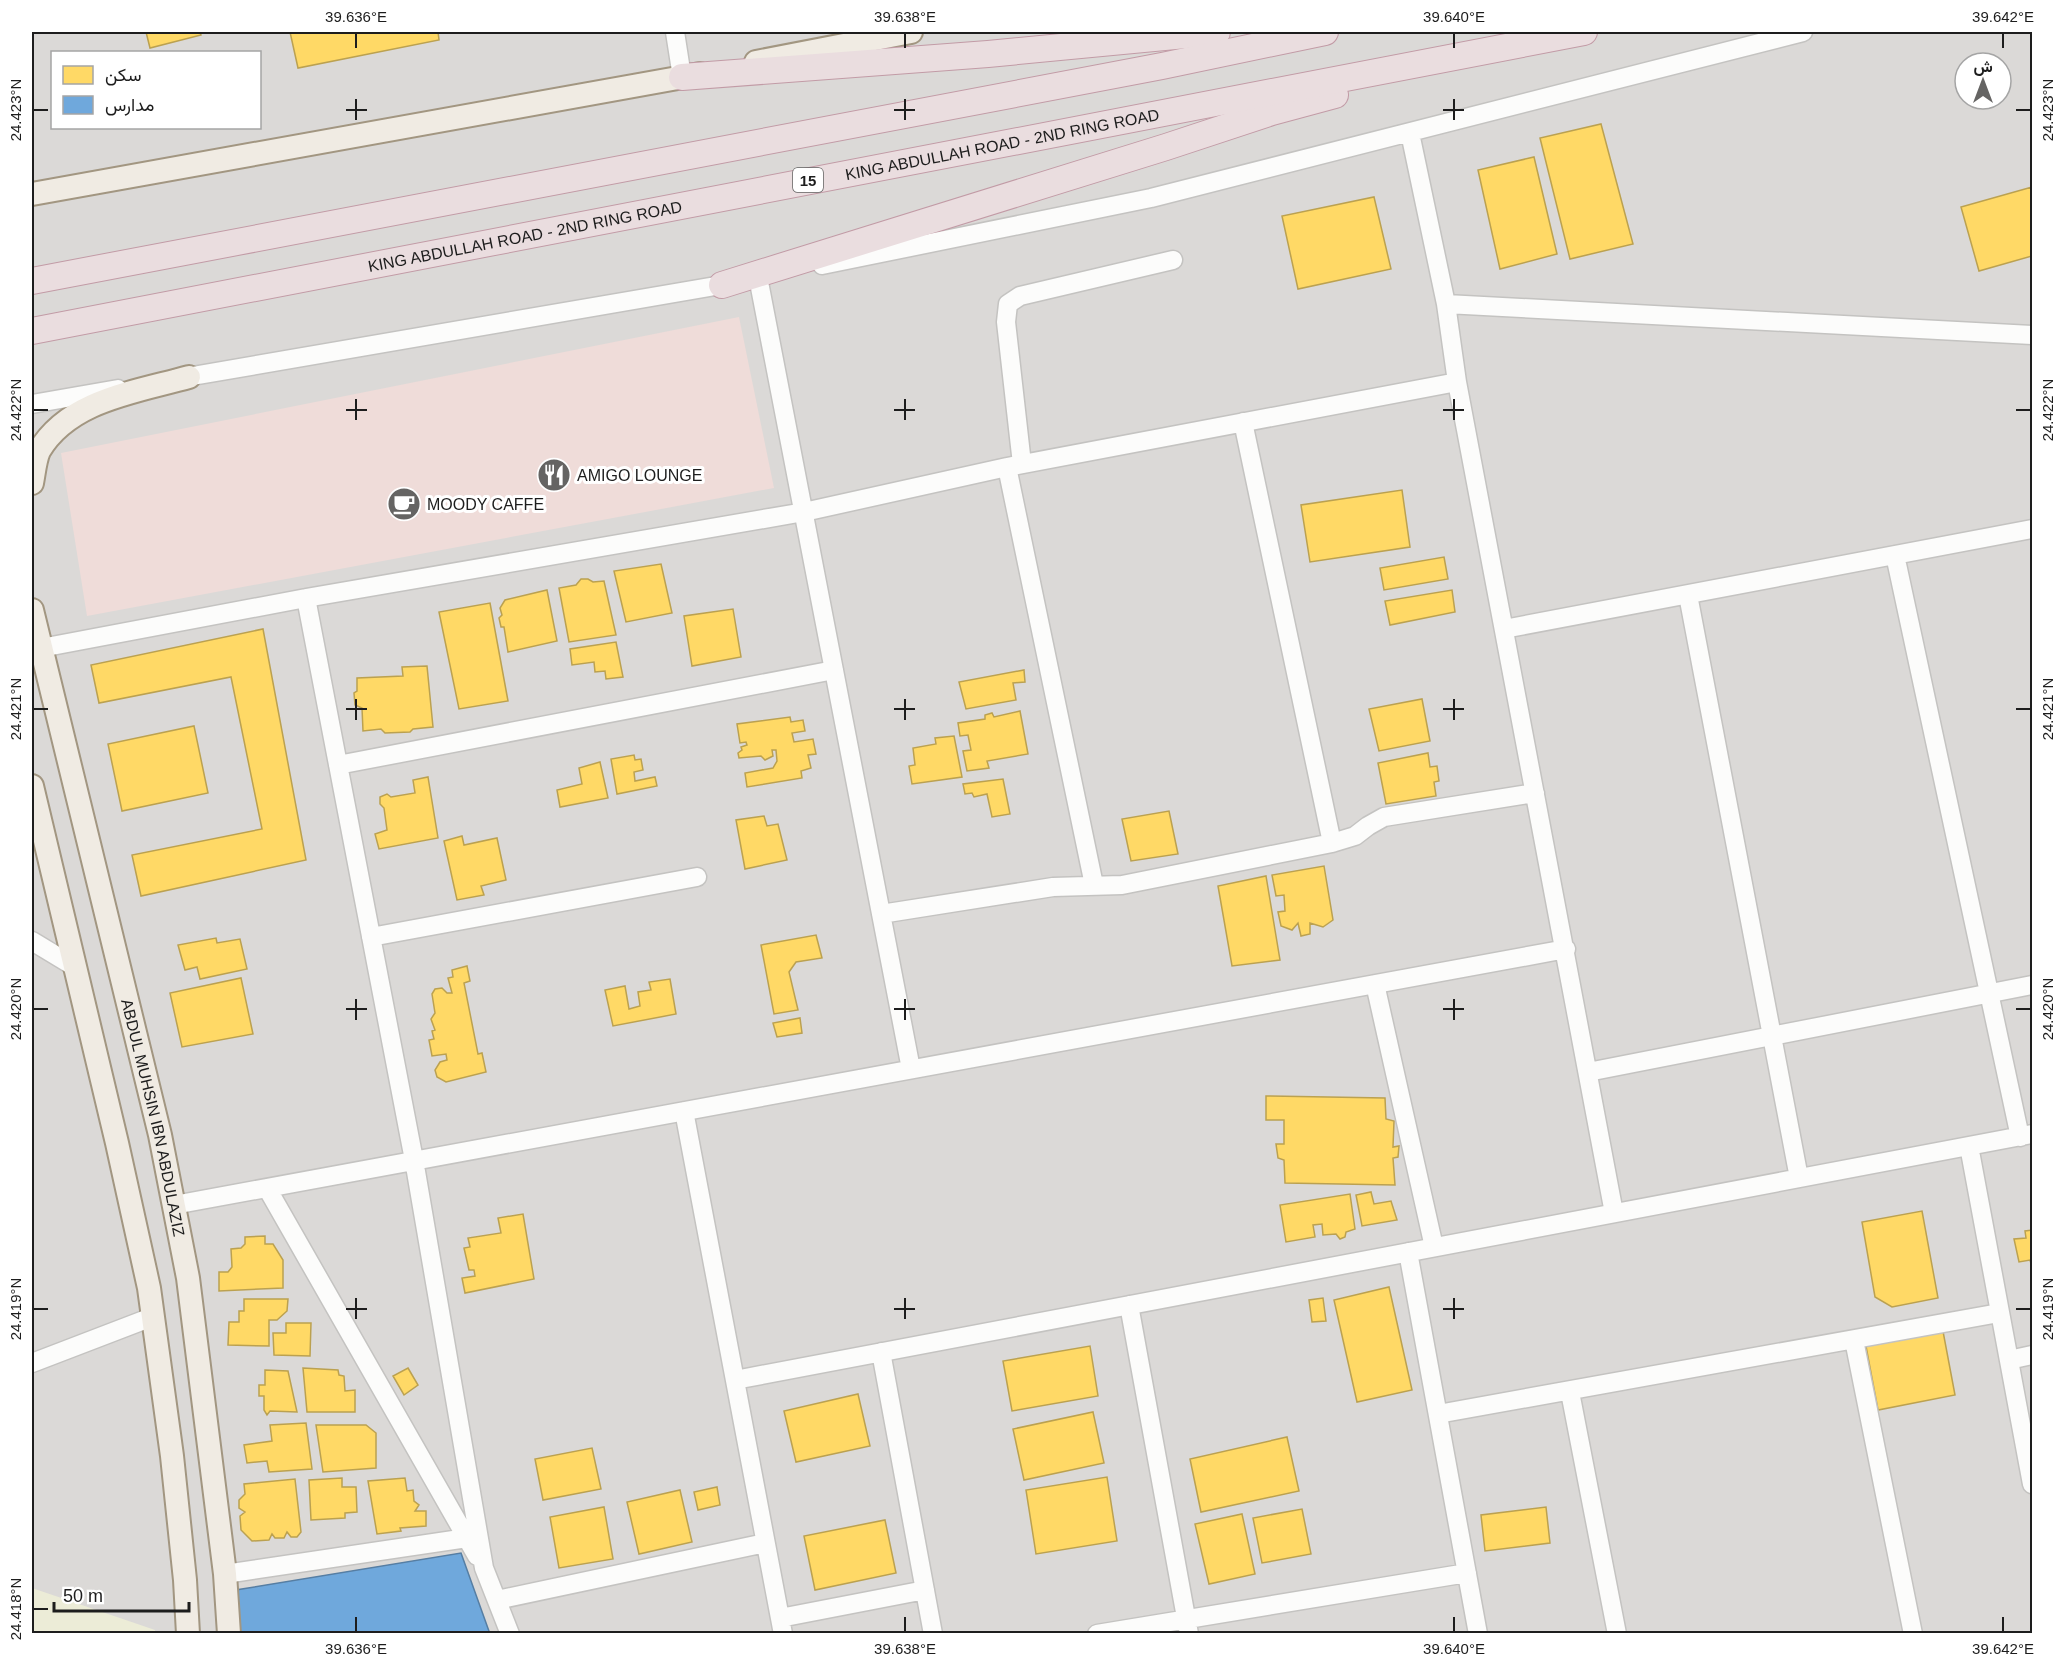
<svg xmlns="http://www.w3.org/2000/svg" width="2064" height="1665" font-family="Helvetica,Vazirmatn,sans-serif">
<style>
.residential{fill:#dbd9d7;fill-rule:evenodd}
.commercial{fill:#efdcd9}
.farmland{fill:#ececd7}
.homes{fill:#ffd966;stroke:#bba150;stroke-width:1.5}
.schools{fill:#6fa8dc;stroke:#567ea3;stroke-width:1.5}
.lines{fill:none;stroke-linecap:round;stroke-linejoin:round}
.minor-casing{stroke:#c4c3c1;stroke-width:21}
.major-casing{stroke:#a29681;stroke-width:26}
.highway-casing{stroke:#c29ba6;stroke-width:28}
.minor{stroke:#fcfcfb;stroke-width:18}
.major{stroke:#f0ebe3;stroke-width:22}
.highway{stroke:#eadddf;stroke-width:26}
.ticks{fill:none;stroke:#1d1d1d;stroke-width:2}
.labels{text-anchor:middle;dominant-baseline:central;stroke-width:6;stroke-linejoin:round;paint-order:stroke}
.shield{fill:#fff;stroke:#616161;stroke-width:1.5}
.shield-label{font-size:15px;font-weight:bold;fill:#1d1d1d}
.street-label{font-size:16px;fill:#1d1d1d;stroke:#fff}
.poi-label{font-size:16px;fill:#1d1d1d;stroke:#fff;text-anchor:start}
.neatline{fill:none;stroke:#1d1d1d;stroke-width:2}
.ticks-label{font-size:15px;text-anchor:middle;fill:#1d1d1d}
</style>
<rect width="100%" height="100%" fill="#ece9e5"/>
<!-- residential -->
<path class="residential" d="M32 32H2032V1633H32ZM52 52H260V128H52ZM1965 63H2001V99H1965Z"/>
<!-- commercial -->
<path class="commercial" d="M739 317 774 488 87 616 61 453Z"/>
<!-- farmland -->
<path class="farmland" d="M32 1588 155 1630V1633H32Z"/>
<!-- homes -->
<path class="homes" d="M146 32H200L201 35 150 48Z
M290 32H438L439 40 298 68Z
M1601 124 1633 244 1570 259 1540 138Z
M1534 157 1557 254 1500 269 1478 170Z
M2032 187V256L1979 271 1961 207Z
M1374 197 1391 269 1298 289 1282 216Z
M1402 490 1410 547 1310 562 1301 505Z
M1444 557 1448 579 1384 590 1380 568Z
M661 564 672 613 626 622 614 571Z
M581 579H588L593 582 604 581 616 635 569 642 559 588 576 585Z
M547 590 557 641 508 652 504 627H501L499 618 502 615 500 608 505 600Z
M1452 590 1455 612 1390 625 1385 601Z
M490 603 508 701 459 709 439 612Z
M733 609 741 657 692 666 684 616Z
M263 629 306 860 141 896 132 855 262 829 231 677 99 703 91 665Z
M616 642 623 677 606 679 605 671 595 672 594 662 572 665 570 649Z
M427 666 433 727 413 729 410 732 385 733 381 729 363 731 362 708 355 705 354 693 357 691V678L403 676 402 667Z
M1024 670 1025 682 1013 683 1016 700 966 709 959 682Z
M1422 699 1430 741 1379 751 1369 709Z
M1020 711 1028 754 987 761 989 768 967 771 963 751 971 750 968 735 960 736 958 723 985 719V715L992 713 994 717Z
M790 717 791 722 803 720 805 731 792 733 794 742 813 739 816 754 808 755 811 768 801 771 802 778 747 787 745 773 773 768 777 761 776 750H772L773 756 765 760 761 756 739 758 738 753 742 750 741 747 747 745 746 742 740 743 737 724Z
M194 726 208 793 122 811 108 744Z
M954 736 962 777 912 784 909 766 915 765 913 748 936 744 935 738Z
M1428 753 1430 767 1437 766 1439 781 1434 782 1436 796 1386 804 1378 763Z
M634 755 635 760 641 759 643 770 634 772 635 781 655 777 657 786 617 794 611 759Z
M600 762 608 798 560 807 557 790 582 784 579 768Z
M428 777 438 838 379 849 375 834 387 830 384 808 380 804V797L387 794 391 797 415 793 413 780Z
M1003 779 1010 814 992 817 987 794 974 797 972 793 965 794 963 784Z
M1169 811 1178 854 1131 861 1122 819Z
M764 816 767 826 778 824 787 860 745 869 736 820Z
M462 836 464 845 497 838 506 880 481 886 484 895 457 900 444 841Z
M1324 866 1333 920 1323 927 1310 923V934L1301 936 1298 923 1292 930 1281 926 1278 912 1285 911 1284 895 1276 896 1272 875Z
M1266 876 1280 960 1232 966 1218 886Z
M816 935 822 958 796 962 789 972 798 1010 774 1014 761 945Z
M216 938 217 943 240 939 247 969 200 979 197 967 185 970 178 945Z
M467 966 470 981 464 983 478 1054 482 1053 486 1072 446 1082 437 1077 435 1070 440 1062 447 1060 446 1054 432 1056 429 1040 434 1039 432 1031 435 1030 431 1019 435 1013 432 994 435 989 442 988 447 993H452L448 978 453 977 452 970Z
M241 978 253 1034 182 1047 170 993Z
M670 979 676 1014 613 1026 605 990 625 986 629 1009 640 1006 638 992 651 990 649 982Z
M800 1018 802 1033 777 1037 773 1023Z
M1266 1096 1385 1098 1386 1119 1394 1121 1393 1147 1399 1146 1398 1157 1393 1158 1395 1185 1285 1183 1284 1160 1278 1158 1276 1144H1284V1120H1266Z
M1371 1192 1374 1204 1391 1201 1397 1220 1362 1226 1356 1195Z
M1350 1194 1355 1229 1346 1232 1345 1237 1340 1239 1336 1234 1323 1235 1322 1224 1313 1225 1315 1237 1286 1242 1280 1205Z
M1922 1211 1938 1298 1892 1307 1875 1297 1862 1222Z
M523 1214 534 1279 465 1293 462 1278 475 1276 474 1270H469L464 1248 470 1247 468 1238 501 1233 498 1218Z
M2032 1230V1267L2030 1260 2019 1262 2014 1239 2026 1238 2025 1231Z
M265 1236V1244H273L283 1260V1288L219 1291V1272H228L232 1267 231 1249 241 1248 245 1244V1237Z
M1389 1287 1412 1390 1357 1402 1334 1300Z
M1323 1298 1326 1321 1312 1322 1309 1300Z
M244 1299H288L287 1311 277 1320H269V1346L228 1345 229 1322H239V1311H244Z
M286 1323H311L310 1356 274 1355 273 1333H286Z
M1942 1326 1955 1395 1878 1410 1865 1341Z
M1090 1346 1098 1396 1012 1411 1003 1361Z
M303 1368 338 1370 339 1375 344 1376 345 1391 355 1390V1412H307Z
M408 1368 418 1385 404 1395 393 1376Z
M265 1370 288 1371 297 1412 270 1411 267 1415 264 1410V1396H259V1385H265Z
M858 1394 870 1446 796 1462 784 1411Z
M1093 1412 1104 1463 1024 1480 1013 1429Z
M306 1423 312 1469 269 1472 267 1461 247 1463 244 1445 272 1441 270 1425Z
M316 1425H366L376 1433V1468L323 1472Z
M1287 1437 1299 1491 1201 1512 1190 1459Z
M592 1448 601 1489 543 1500 535 1459Z
M1107 1477 1117 1541 1036 1554 1026 1490Z
M342 1478V1487H356L357 1512 345 1513V1518L311 1520 309 1480Z
M405 1478 407 1491 413 1490 414 1501 419 1505 415 1511H426V1526L400 1528 401 1531 377 1534 368 1481Z
M295 1479 301 1532 297 1537H291L287 1532 284 1538H275L272 1534 269 1540 252 1541 241 1530 240 1516 245 1512 239 1508V1500L245 1494 244 1484Z
M717 1487 720 1505 698 1510 694 1492Z
M680 1490 692 1542 639 1554 627 1502Z
M604 1507 613 1559 559 1568 550 1517Z
M1546 1507 1550 1543 1485 1551 1481 1515Z
M1302 1509 1311 1554 1262 1563 1253 1518Z
M1242 1514 1255 1574 1209 1584 1195 1524Z
M885 1520 896 1573 815 1590 804 1536Z"/>
<!-- schools -->
<path class="schools" d="M461 1553 490 1634H239L236 1590Z"/>
<g class="lines">
<defs>
<path id="minor" d="M675 32 682 77
M1410 133 1446 304 1457 382 1614 1213
M822 265 1151 198 1803 32
M758 277 911 1069
M1446 304 2032 335
M175 379 733 283
M32 404 118 389
M1243 422 1332 843
M1022 464 1006 322 1008 304 1020 296 1173 260
M1007 467 1094 885
M1895 555 2020 1137
M1688 595 1799 1178
M306 598 414 1160 484 1568 510 1634
M1504 629 2032 529
M41 648 306 598 804 512 1007 467 1457 382
M338 765 834 670
M881 914 1053 887 1122 885 1332 843 1355 836 1368 826 1384 817 1535 793
M371 937 697 877
M32 941 75 967
M1375 984 1434 1247
M1588 1072 2032 985
M684 1111 783 1634
M1969 1146 2032 1484
M267 1188 477 1556
M174 1205 1566 949
M1408 1252 1478 1634
M1129 1305 1189 1634
M1854 1340 1913 1634
M881 1352 933 1634
M2009 1360 2032 1355
M32 1363 152 1317
M735 1380 2032 1134
M1570 1392 1617 1634
M1438 1414 1999 1313
M225 1574 467 1538
M497 1600 765 1543
M780 1618 925 1590
M1097 1634 1467 1573"/>
<g id="major">
<path d="M756 62 911 32"/>
<path d="M32 194 700 74"/>
<path d="M32 483C34 473 35 460 39 451 69 400 136 392 189 377"/>
<path id="s1" d="M32 610 160 1135 188 1278 225 1574 229 1634"/>
<path d="M32 786 117 1143 149 1288 172 1456 185 1580 188 1634"/>
</g>
<g id="highway">
<path d="M682 77 988 54 1217 32"/>
<path d="M32 281 1162 66 1325 32"/>
<path d="M722 285 1166 147 1272 112 1335 95"/>
<path id="s2" d="M32 331 1584 32"/>
</g>
</defs>
<!-- minor casing -->
<use href="#minor" class="minor-casing"/>
<!-- major casing -->
<use href="#major" class="major-casing"/>
<!-- highway casing -->
<use href="#highway" class="highway-casing"/>
<!-- minor -->
<use href="#minor" class="minor"/>
<!-- major -->
<use href="#major" class="major"/>
<!-- highway -->
<use href="#highway" class="highway"/>
</g>
<!-- ticks -->
<path class="ticks" d="M356 33V48M905 33V48M1454 33V48M2003 33V48M356 99V120M905 99V120M1454 99V120M33 110H48M346 110H367M894 110H915M1443 110H1464M2016 110H2031M356 399V420M905 399V420M1454 399V420M33 410H48M346 410H367M894 410H915M1443 410H1464M2016 410H2031M356 699V720M905 699V720M1454 699V720M33 709H48M346 709H367M894 709H915M1443 709H1464M2016 709H2031M356 999V1020M905 999V1020M1454 999V1020M33 1009H48M346 1009H367M894 1009H915M1443 1009H1464M2016 1009H2031M356 1298V1319M905 1298V1319M1454 1298V1319M33 1309H48M346 1309H367M894 1309H915M1443 1309H1464M2016 1309H2031M33 1609H48M356 1617V1632M905 1617V1632M1454 1617V1632M2003 1617V1632"/>
<!-- icons -->
<defs>
<symbol id="restaurant-disc" viewBox="-11 -11 22 22"><circle r="9.5" fill="#656463" stroke="#fff"/><path d="M-5-6h1v4h1v-4h1v4h1v-4h1v5L-1.5 .5V6h-2V.5L-5-1ZM5-6V6H3V1.5H1.5Q1.5-4 5-6Z" fill="#fff"/></symbol>
<symbol id="cafe-disc" viewBox="-11 -11 22 22"><circle r="9.5" fill="#656463" stroke="#fff"/><path d="M-5.5-4.5H6V0H3Q3 3.5 0 3.5H-2.5Q-5.5 3.5-5.5 0ZM3-3.2v2h1.7v-2ZM-6 4.5H4V6H-6Z" fill="#fff"/></symbol>
</defs>
<g fill-rule="evenodd">
<use href="#restaurant-disc" x="535" y="456" width="38" height="38"/>
<use href="#cafe-disc" x="385" y="485" width="38" height="38"/>
</g>
<g class="labels">
<!-- shield labels -->
<rect class="shield" x="793" y="168" width="30" height="24" rx="4.5"/>
<g class="shield-label">
<text x="808" y="180">15</text>
</g>
<!-- street labels -->
<g class="street-label">
<text stroke="none"><textPath href="#s2" startOffset="988">KING ABDULLAH ROAD - 2ND RING ROAD</textPath></text>
<text stroke="none"><textPath href="#s2" startOffset="502">KING ABDULLAH ROAD - 2ND RING ROAD</textPath></text>
<text stroke="none"><textPath href="#s1" startOffset="522">ABDUL MUHSIN IBN ABDULAZIZ</textPath></text>
</g>
<!-- poi labels -->
<g class="poi-label">
<text x="577" y="475">AMIGO LOUNGE</text>
<text x="427" y="504">MOODY CAFFE</text>
</g>
</g>
<!-- border -->
<rect width="2064" height="1665" fill="none" stroke="#ffffff" stroke-width="66"/>
<!-- legend -->
<rect x="51" y="51" width="210" height="78" fill="#ffffff" stroke="#a5a5a5" stroke-width="1.5"/>
<rect x="63" y="66" width="30" height="18" fill="#ffd966" stroke="#a5a5a5" stroke-width="1.5"/>
<text x="105" y="81" font-size="18" fill="#1d1d1d">سكن</text>
<rect x="63" y="96" width="30" height="18" fill="#6fa8dc" stroke="#a5a5a5" stroke-width="1.5"/>
<text x="105" y="111" font-size="18" fill="#1d1d1d">مدارس</text>
<!-- north arrow -->
<g transform="translate(1983 81)"><circle r="28" fill="#ffffff" stroke="#a5a5a5" stroke-width="1.5"/>
<path d="M0-4.5L10 22L0 15L-10 22Z" fill="#656463"/>
<text y="-9" font-size="16" font-weight="bold" text-anchor="middle" fill="#1d1d1d">ش</text>
</g>
<!-- scale -->
<path d="M54 1602v9h135v-9" fill="none" stroke="#1d1d1d" stroke-width="3"/>
<text x="63" y="1602" font-size="18" fill="#1d1d1d" stroke="#ffffff" stroke-width="4.5" paint-order="stroke">50 m</text>
<rect x="33" y="33" width="1998" height="1599" class="neatline"/>
<g class="ticks-label">
<text x="356" y="22">39.636°E</text>
<text x="905" y="22">39.638°E</text>
<text x="1454" y="22">39.640°E</text>
<text x="2003" y="22">39.642°E</text>
<text transform="translate(16 110) rotate(-90)" y="5">24.423°N</text>
<text transform="translate(2048 110) rotate(-90)" y="5">24.423°N</text>
<text transform="translate(16 410) rotate(-90)" y="5">24.422°N</text>
<text transform="translate(2048 410) rotate(-90)" y="5">24.422°N</text>
<text transform="translate(16 709) rotate(-90)" y="5">24.421°N</text>
<text transform="translate(2048 709) rotate(-90)" y="5">24.421°N</text>
<text transform="translate(16 1009) rotate(-90)" y="5">24.420°N</text>
<text transform="translate(2048 1009) rotate(-90)" y="5">24.420°N</text>
<text transform="translate(16 1309) rotate(-90)" y="5">24.419°N</text>
<text transform="translate(2048 1309) rotate(-90)" y="5">24.419°N</text>
<text transform="translate(16 1609) rotate(-90)" y="5">24.418°N</text>
<text x="356" y="1654">39.636°E</text>
<text x="905" y="1654">39.638°E</text>
<text x="1454" y="1654">39.640°E</text>
<text x="2003" y="1654">39.642°E</text>
</g>
</svg>
